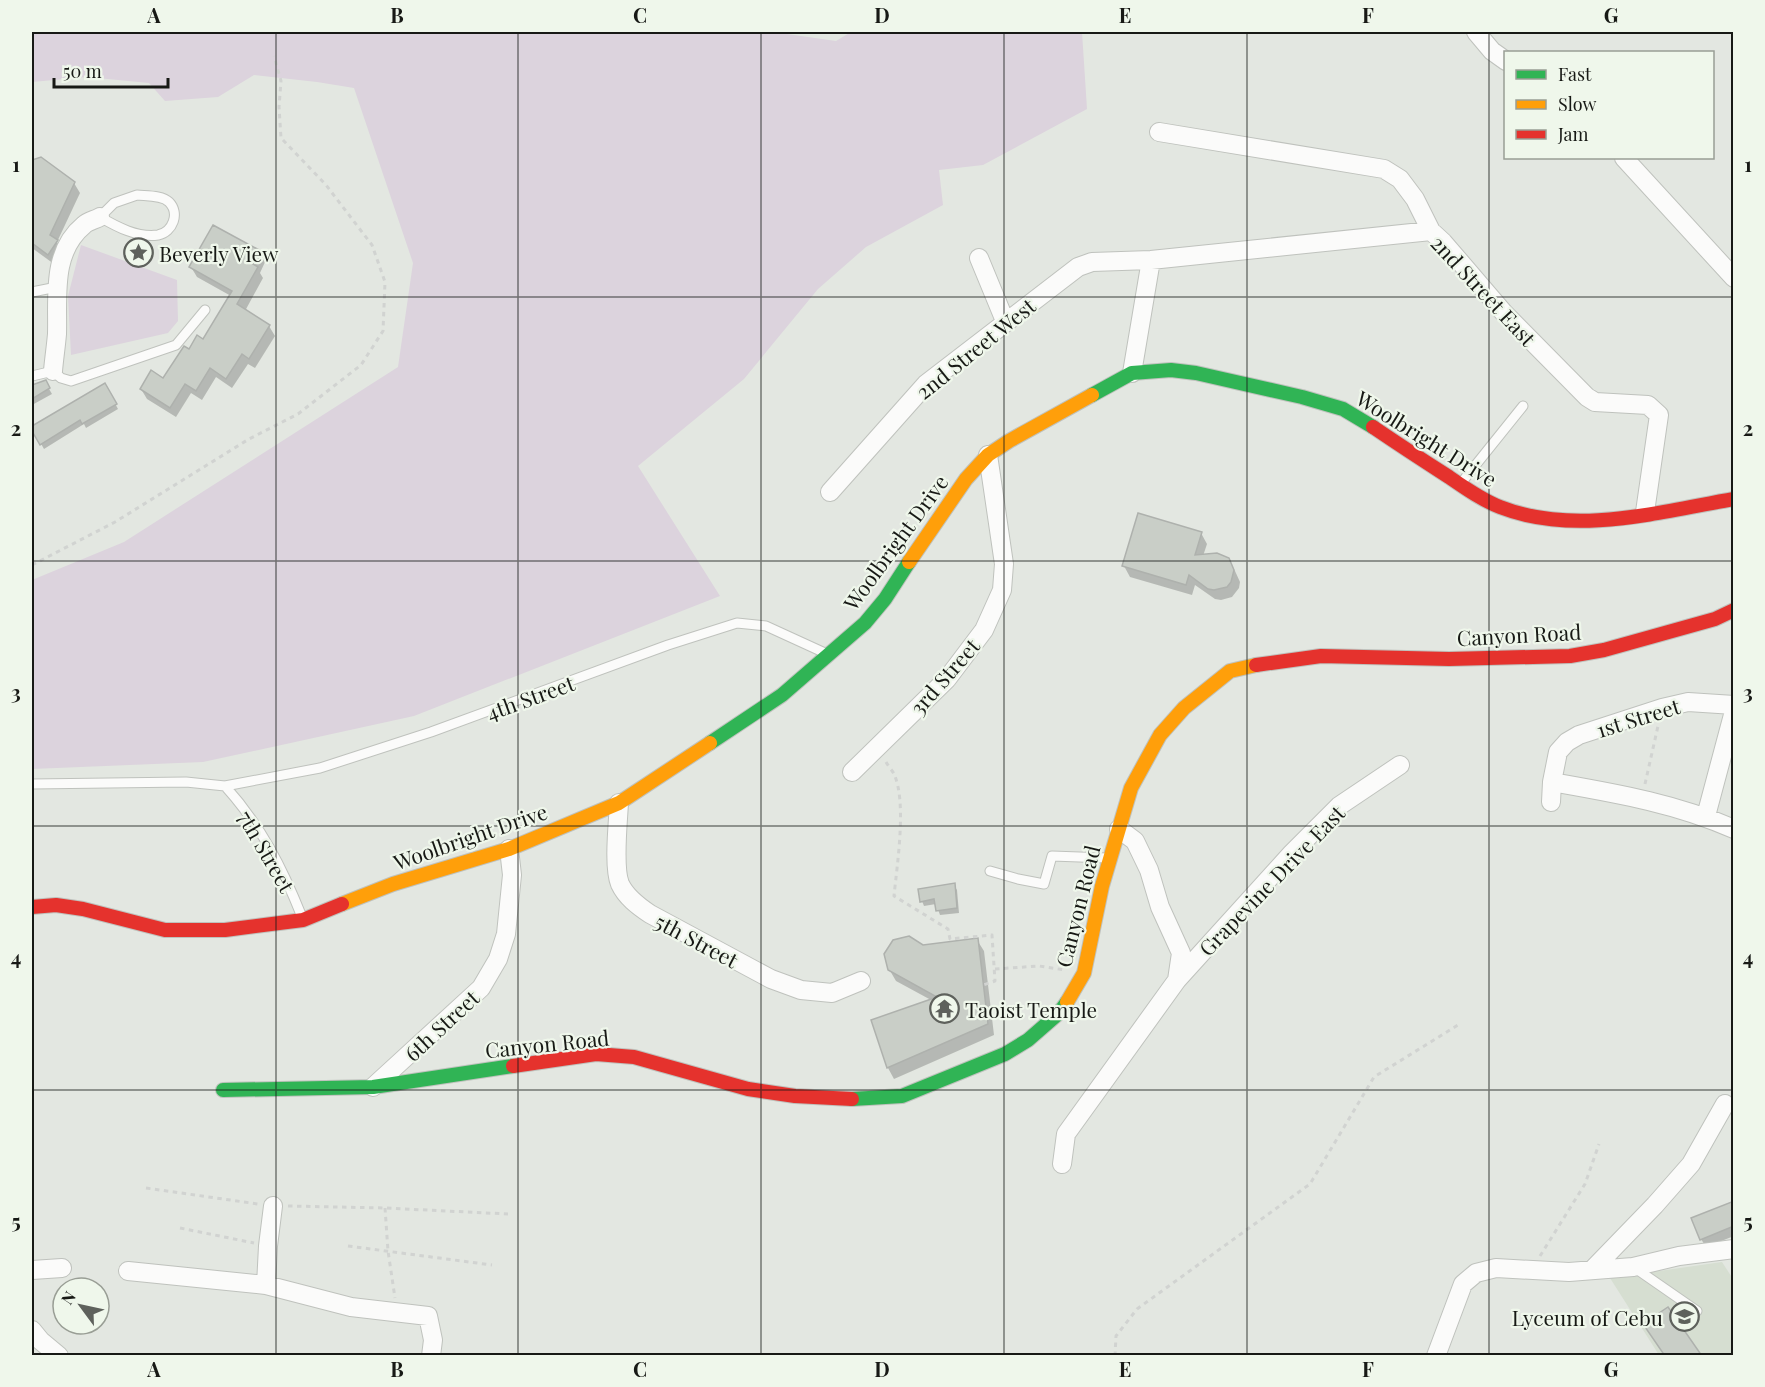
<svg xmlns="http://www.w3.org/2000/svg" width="1765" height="1387" font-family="'Playfair Display',serif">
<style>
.built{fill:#d6ded1}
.green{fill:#dcd3dd}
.shadow{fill:#0003;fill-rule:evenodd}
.building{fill:#c9cec7;stroke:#aeb1ad;stroke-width:1.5}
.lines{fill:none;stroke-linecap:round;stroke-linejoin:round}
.lane-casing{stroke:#bfc2bd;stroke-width:11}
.street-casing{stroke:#bfc2bd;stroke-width:20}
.fast-casing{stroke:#bfc2bd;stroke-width:16}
.slow-casing{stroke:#bfc2bd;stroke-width:16}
.jam-casing{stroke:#bfc2bd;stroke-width:16}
.path{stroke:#d1d3d1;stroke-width:3;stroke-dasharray:4.5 4.5;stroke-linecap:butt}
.lane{stroke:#fbfbfa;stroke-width:9}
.street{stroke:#fbfbfa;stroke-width:18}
.fast{stroke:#30b455;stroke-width:14}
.slow{stroke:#ff9f0a;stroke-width:14}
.jam{stroke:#e5322d;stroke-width:14}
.grid{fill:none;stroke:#171915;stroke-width:1.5;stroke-opacity:0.55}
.labels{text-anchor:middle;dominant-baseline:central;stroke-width:4.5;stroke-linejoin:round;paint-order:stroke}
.poi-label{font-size:21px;fill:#171915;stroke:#eff7eb;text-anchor:start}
.street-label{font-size:21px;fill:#171915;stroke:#eff7eb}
.neatline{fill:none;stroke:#171915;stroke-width:2}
.grid-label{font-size:20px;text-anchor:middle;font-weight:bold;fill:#171915}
</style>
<rect width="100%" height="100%" fill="#e3e7e1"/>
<!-- built -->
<path class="built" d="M1722 1262 1733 1279V1355H1659L1610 1278Z"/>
<!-- green -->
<path class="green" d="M32 32H773L836 41 851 32H1082L1087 109 983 165 939 170 943 205 866 247 818 289 744 379 638 466 720 596 414 716 203 762 32 769V580L124 542 398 367 413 263 354 88 317 82 254 75 218 97 165 101 149 83 87 77 32 82Z
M81 245 177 280 178 321 168 333 71 355 68 296Z"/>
<!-- shadow -->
<path class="shadow" d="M41 158 74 183 80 193 57 242 62 252 54 264 32 248V161Z
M260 252 265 262 260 273 263 278 245 311 269 326 275 336 255 368 248 364 232 388 216 377 202 400 191 393 176 417 147 399 141 389 164 380 189 351 203 341 231 296 197 277 191 267ZM257 255H260L251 272 249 270Z
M45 382 52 394 32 405V388Z
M105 385 118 409 86 428 84 424 44 449 32 428 62 409Z
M1201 533 1207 544 1203 556 1228 559 1235 571 1240 582 1239 588 1232 597 1221 600 1215 599 1195 585 1192 595 1130 577 1124 566Z
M954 885 957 890 959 913 940 915 936 904 924 906 922 901Z
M977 940 984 951 994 1035 894 1079 888 1068 873 1021 931 1000 896 981 889 969 922 946Z
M1734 1202V1236L1706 1247 1701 1239Z"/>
<!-- building -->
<path class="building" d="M41 157 75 182 50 235 58 240 48 255 32 243V160Z
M213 225 261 251 253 264 258 267 237 304 270 325 249 359 242 354 226 379 210 368 196 391 185 384 170 408 140 389 151 370 163 378 184 346 189 349 197 335 203 339 232 291 189 267Z
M46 380 50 388 32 399V385Z
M105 383 117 404 82 424 80 420 40 445 32 431V426Z
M1138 513 1202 532 1195 555 1217 553 1229 558 1234 570 1231 582 1227 587 1214 590 1208 589 1189 575 1186 585 1122 566Z
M955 883 957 908 936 911 934 899 920 902 918 889Z
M909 936 923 945 978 938 988 1024 887 1068 871 1020 937 997 888 970 884 954 893 940Z
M1734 1201V1226L1700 1240 1691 1218Z
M1668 1307 1702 1356H1665L1643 1324Z"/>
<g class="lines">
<defs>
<path id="lane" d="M137 195C147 196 162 195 169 202 180 213 173 232 158 235 138 238 117 227 100 217L114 203Z
M32 292 57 287
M32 376 53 371 61 378 71 381 176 345 205 310
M1462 482 1523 406
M32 784 186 782 225 786 320 768 431 732 668 645 737 623 766 626 825 653
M225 786C261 826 282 867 302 917
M990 871 1018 879 1044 884 1052 856 1107 858
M1635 1268 1697 1311"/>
<path id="street" d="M1476 32 1492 51 1506 61
M1159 132 1384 169 1400 179 1415 199 1431 231 1443 242 1504 313 1587 397 1595 402 1648 405 1659 415 1645 512
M1624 158 1734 278
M979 258 1005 321
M53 371C54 359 56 346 57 334 58 297 51 252 84 225 88 221 95 220 100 217
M1132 373 1151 260
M830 492 926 384 1078 267 1092 262 1151 260 1431 231
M852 772 947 679 984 630 1002 590 1004 564 988 455
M1552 782C1614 793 1675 803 1734 829
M1551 802 1552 782 1558 752 1567 742 1579 735 1662 708 1688 702 1734 705
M619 803C618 823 613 867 620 884 626 897 638 906 650 914L771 979 801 990 832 993 861 981
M1706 816 1734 711
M1119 829 1135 841 1149 870 1160 907 1181 953 1177 980
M373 1087 481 988 498 959 506 934 512 875 509 849
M1062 1164 1066 1134 1177 980 1292 853 1339 806 1400 765
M1593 1269 1655 1205 1691 1164 1725 1104
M32 1270 62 1268
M128 1271 266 1285 351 1307 428 1316 433 1340 431 1356
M266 1285 268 1246 273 1206
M32 1330 41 1341 59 1356
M1436 1356 1463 1284 1476 1273 1496 1268 1569 1272 1633 1267 1679 1256 1734 1249"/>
<path id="fast" d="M1092 395 1132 373 1171 370 1196 373 1302 397 1343 409 1373 427
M710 743 782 695 865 623 885 599 909 562
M223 1090 373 1087 513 1066
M852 1099 902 1096 1005 1054 1028 1040 1059 1013 1067 1002"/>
<path id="slow" d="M909 562 966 479 988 455 1009 441 1092 395
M342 904 393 884 509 849 619 803 710 743
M1067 1002 1084 973 1102 886 1131 788 1160 735 1184 708 1230 671 1256 665"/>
<path id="jam" d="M1373 427C1398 444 1424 461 1449 477 1465 488 1482 500 1500 507 1574 536 1659 512 1734 499
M1256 665 1321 656 1449 659 1570 656 1604 650 1715 619 1734 610
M32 907 56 905 83 909 165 930H225L303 920 342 904
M513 1066 596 1054 634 1057 748 1089 795 1096 852 1099"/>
</defs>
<!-- lane casing -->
<use href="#lane" class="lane-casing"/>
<!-- street casing -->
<use href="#street" class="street-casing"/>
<!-- fast casing -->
<use href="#fast" class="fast-casing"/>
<!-- slow casing -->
<use href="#slow" class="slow-casing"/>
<!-- jam casing -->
<use href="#jam" class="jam-casing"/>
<!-- path -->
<path class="path" d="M32 565 115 522 249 439 298 414 361 365 383 331 385 282 372 245 326 185 281 138 279 107 281 81 274 56
M886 762C888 766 892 770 894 774 907 802 897 865 894 896L948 929 950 939 992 935 995 981 983 985
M1645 784 1658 726
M995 969 1039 966 1065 970
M146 1188 258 1204
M288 1206 385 1208 508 1214
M385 1208 388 1251 395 1298
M180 1228 254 1243
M348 1246 492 1265
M1540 1256 1585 1184 1599 1144
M1115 1356 1116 1336 1137 1309 1310 1184 1374 1077 1458 1025"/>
<!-- lane -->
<use href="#lane" class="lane"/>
<!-- street -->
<use href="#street" class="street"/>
<!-- fast -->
<use href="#fast" class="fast"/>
<!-- slow -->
<use href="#slow" class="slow"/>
<!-- jam -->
<use href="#jam" class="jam"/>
</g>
<!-- grid -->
<path class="grid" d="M276 32V1356M518 32V1356M761 32V1356M1004 32V1356M1247 32V1356M1489 32V1356M32 297H1734M32 561H1734M32 826H1734M32 1090H1734"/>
<!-- icons -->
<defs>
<symbol id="sight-ring" viewBox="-11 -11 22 22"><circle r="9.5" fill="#eff7eb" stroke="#5e615c" stroke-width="1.5"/><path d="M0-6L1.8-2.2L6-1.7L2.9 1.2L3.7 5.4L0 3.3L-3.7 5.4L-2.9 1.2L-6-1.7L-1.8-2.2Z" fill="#5e615c"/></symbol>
<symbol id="temple-ring" viewBox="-11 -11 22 22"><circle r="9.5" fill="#eff7eb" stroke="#5e615c" stroke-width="1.5"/><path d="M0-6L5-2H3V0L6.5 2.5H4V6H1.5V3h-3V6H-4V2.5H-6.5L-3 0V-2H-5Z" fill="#5e615c"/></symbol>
<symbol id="university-ring" viewBox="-11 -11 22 22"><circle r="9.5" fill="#eff7eb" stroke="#5e615c" stroke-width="1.5"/><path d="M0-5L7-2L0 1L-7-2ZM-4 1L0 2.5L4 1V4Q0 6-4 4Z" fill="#5e615c"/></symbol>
</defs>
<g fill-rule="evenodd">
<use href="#sight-ring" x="122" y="236" width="33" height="33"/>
<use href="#temple-ring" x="928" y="992" width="33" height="33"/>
<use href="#university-ring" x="1668" y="1300" width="33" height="33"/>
</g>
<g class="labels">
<!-- poi labels -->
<g class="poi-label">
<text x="159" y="253">Beverly View</text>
<text x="965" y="1009">Taoist Temple</text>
<text x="1663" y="1317" text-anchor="end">Lyceum of Cebu</text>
</g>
<!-- street labels -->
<g class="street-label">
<text transform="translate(1484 290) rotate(47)">2nd Street East</text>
<text transform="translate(975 348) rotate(-39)">2nd Street West</text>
<text transform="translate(1427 438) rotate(32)">Woolbright Drive</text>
<text transform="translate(895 542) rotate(-54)">Woolbright Drive</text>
<text transform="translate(1519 634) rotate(-3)">Canyon Road</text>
<text transform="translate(944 676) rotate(-49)">3rd Street</text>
<text transform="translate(530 697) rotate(-20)">4th Street</text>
<text transform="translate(1638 717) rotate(-17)">1st Street</text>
<text transform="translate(470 836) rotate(-19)">Woolbright Drive</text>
<text transform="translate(267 851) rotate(60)">7th Street</text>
<text transform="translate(1271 880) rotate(-46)">Grapevine Drive East</text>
<text transform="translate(1077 906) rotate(-76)">Canyon Road</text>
<text transform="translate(697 940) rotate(28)">5th Street</text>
<text transform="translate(441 1025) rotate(-43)">6th Street</text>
<text transform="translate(547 1043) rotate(-6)">Canyon Road</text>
</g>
</g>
<!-- border -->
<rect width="1765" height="1387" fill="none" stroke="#eff7eb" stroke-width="66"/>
<!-- legend -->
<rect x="1504" y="51" width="210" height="108" fill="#eff7eb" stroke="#999e95" stroke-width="1.5"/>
<rect x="1516" y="70" width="30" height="9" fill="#30b455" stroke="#999e95" stroke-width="1.5"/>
<text x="1558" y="81" font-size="18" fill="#171915">Fast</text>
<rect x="1516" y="100" width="30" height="9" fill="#ff9f0a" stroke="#999e95" stroke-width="1.5"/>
<text x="1558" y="111" font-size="18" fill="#171915">Slow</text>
<rect x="1516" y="130" width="30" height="9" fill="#e5322d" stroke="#999e95" stroke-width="1.5"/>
<text x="1558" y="141" font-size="18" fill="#171915">Jam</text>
<!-- north arrow -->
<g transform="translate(81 1306) rotate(303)"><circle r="28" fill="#eff7eb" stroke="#999e95" stroke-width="1.5"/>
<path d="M0-4.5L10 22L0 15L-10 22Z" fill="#5e615c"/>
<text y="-9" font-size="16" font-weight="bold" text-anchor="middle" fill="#171915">N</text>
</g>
<!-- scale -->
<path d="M54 78v9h114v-9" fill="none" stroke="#171915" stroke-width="3"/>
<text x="63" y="78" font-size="18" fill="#171915" stroke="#eff7eb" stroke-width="4.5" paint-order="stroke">50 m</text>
<rect x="33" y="33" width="1699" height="1321" class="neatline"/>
<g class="grid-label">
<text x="154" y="23">A</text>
<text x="397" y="23">B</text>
<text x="640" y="23">C</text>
<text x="882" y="23">D</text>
<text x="1125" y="23">E</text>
<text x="1368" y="23">F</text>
<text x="1611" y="23">G</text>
<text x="16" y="172">1</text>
<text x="1748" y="172">1</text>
<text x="16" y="436">2</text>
<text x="1748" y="436">2</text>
<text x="16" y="700">3</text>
<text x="1748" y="700">3</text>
<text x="16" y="965">4</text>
<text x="1748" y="965">4</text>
<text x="16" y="1229">5</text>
<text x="1748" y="1229">5</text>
<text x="154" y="1377">A</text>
<text x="397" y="1377">B</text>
<text x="640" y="1377">C</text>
<text x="882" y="1377">D</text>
<text x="1125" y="1377">E</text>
<text x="1368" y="1377">F</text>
<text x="1611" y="1377">G</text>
</g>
</svg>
